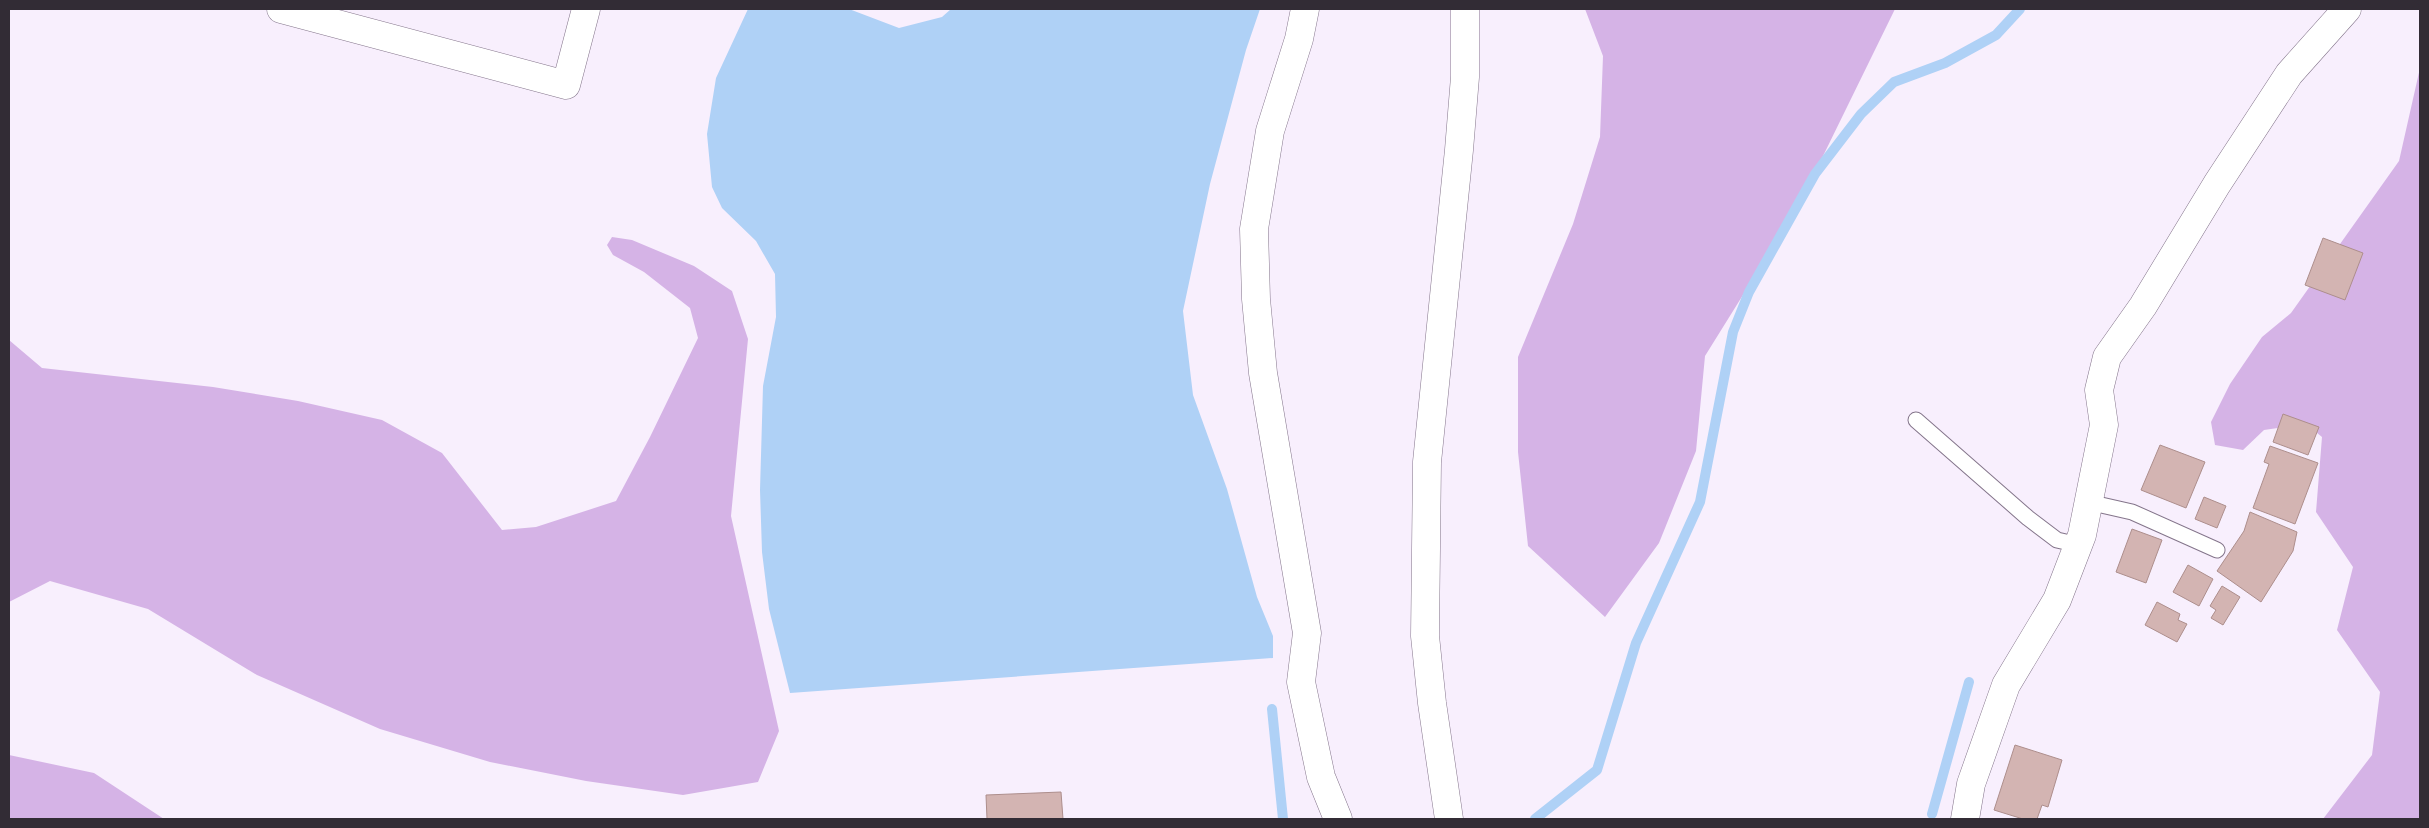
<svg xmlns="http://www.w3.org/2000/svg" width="2429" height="828" font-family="Barlow,sans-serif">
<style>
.forest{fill:#d5b3e6}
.water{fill:#afd1f6}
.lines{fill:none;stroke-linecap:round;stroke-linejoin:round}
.stream{stroke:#afd1f6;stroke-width:10}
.building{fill:#d3b4b2;stroke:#ad8e8c}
.service-casing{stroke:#84758b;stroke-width:17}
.minor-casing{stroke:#84758b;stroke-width:29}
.tertiary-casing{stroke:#84758b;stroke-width:29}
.service{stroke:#fff;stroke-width:15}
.minor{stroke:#fff;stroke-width:28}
.tertiary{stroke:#fff;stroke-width:28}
</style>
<rect width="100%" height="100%" fill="#f8effd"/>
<!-- forest -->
<path class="forest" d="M1585 9H1895L1799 205 1705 356 1696 451 1659 543 1605 617 1528 546 1518 452V357L1573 224 1600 137 1603 56Z
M2420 68V819H2323L2372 755 2380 692 2337 630 2353 567 2316 512 2322 437 2306 424 2264 430 2243 450 2215 445 2211 422 2230 384 2262 337 2291 313 2399 161Z
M612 237 632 240 694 266 732 291 748 339 731 516 779 731 758 782 683 795 586 781 490 762 380 729 257 675 148 609 50 581 9 602V340L42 368 213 387 298 401 382 420 442 453 502 530 536 527 616 501 650 437 698 338 690 308 644 272 613 255 607 245Z
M9 755 94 773 164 819H9Z"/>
<!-- water -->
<path class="water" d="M748 9H849L899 28 942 17 951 9H1260L1246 50 1210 184 1183 311 1193 395 1227 489 1257 597 1273 636V658L790 693 769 609 762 552 760 490 763 386 776 317 775 274 756 241 722 208 712 187 707 134 716 78Z"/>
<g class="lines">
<!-- stream -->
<path class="stream" d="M1272 709 1283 819
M1932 814 1969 682
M1535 819 1597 770 1636 643 1700 502 1733 332 1749 292 1815 174 1861 114 1894 82 1945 63 1996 35 2020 9"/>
</g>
<!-- building -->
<path class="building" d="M2323 238 2363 253 2345 300 2305 285Z
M2283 414 2319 427 2308 455 2273 442Z
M2160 445 2205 462 2186 508 2141 490Z
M2270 446 2318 463 2295 524 2253 508 2269 464 2264 462Z
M2204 497 2226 506 2217 528 2195 519Z
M2250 512 2297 532 2293 551 2261 602 2217 571 2244 531Z
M2132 529 2162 540 2146 583 2116 572Z
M2188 565 2213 579 2199 606 2173 592Z
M2222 586 2240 597 2223 625 2211 618 2216 610 2210 606Z
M2157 602 2180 614 2178 620 2187 624 2177 642 2145 625Z
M2015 745 2062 760 2048 807 2042 805 2037 819H2023L1994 810Z
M1061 792 1063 819H987L986 795Z"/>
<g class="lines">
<defs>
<path id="service" d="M1916 420 2028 518 2057 540 2079 545
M2088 502 2132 512 2217 550"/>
<path id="minor" d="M281 9 566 85 586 9
M1305 9 1299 39 1270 131 1254 229 1256 299 1263 373 1307 633 1301 682 1321 777 1338 819
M1965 819 1971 784 2006 685 2057 600 2082 535 2104 425 2099 390 2107 357 2143 306 2217 184 2289 74 2347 9"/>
<path id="tertiary" d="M1449 819 1432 703 1425 636 1427 462 1459 150 1465 77V9"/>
</defs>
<!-- service casing -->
<use href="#service" class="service-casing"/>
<!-- minor casing -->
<use href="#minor" class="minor-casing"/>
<!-- tertiary casing -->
<use href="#tertiary" class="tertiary-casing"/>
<!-- service -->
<use href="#service" class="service"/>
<!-- minor -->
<use href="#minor" class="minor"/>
<!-- tertiary -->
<use href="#tertiary" class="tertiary"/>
</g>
<!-- border -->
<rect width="2429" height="828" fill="none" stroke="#322c35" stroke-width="20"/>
</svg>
